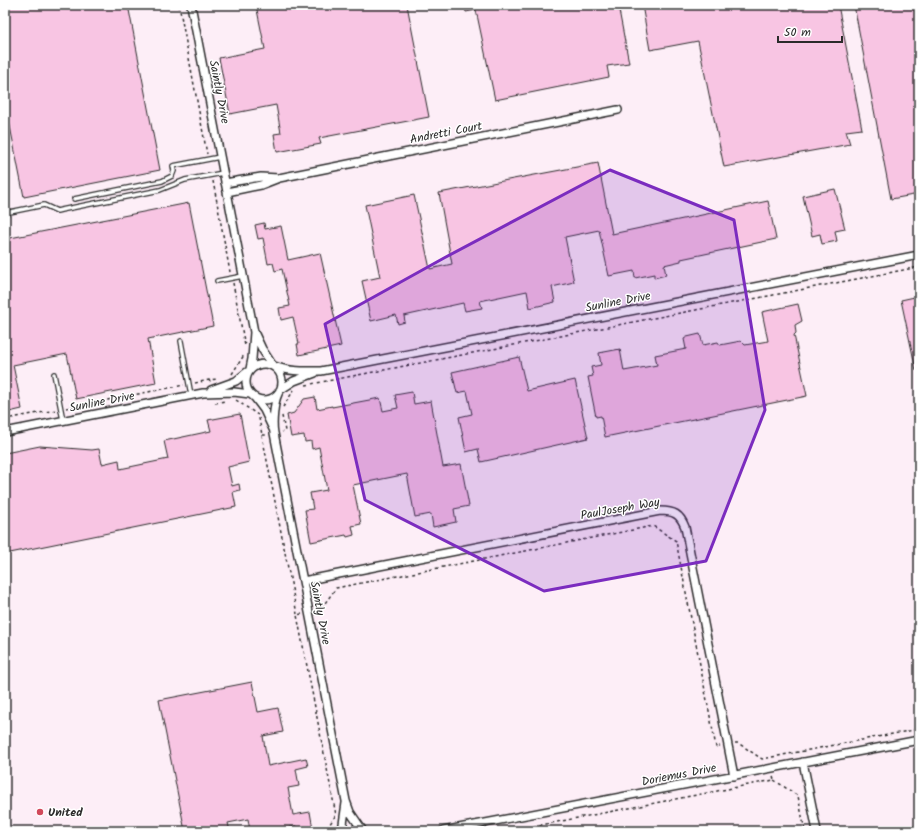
<svg xmlns="http://www.w3.org/2000/svg" width="924" height="836" font-family="Kalam,sans-serif">
<style>
.built{fill:#fdeef7}
.building{fill:#f8c5e3;stroke:#2b2b2b}
.lines{fill:none;stroke-linecap:round;stroke-linejoin:round}
.service-casing{stroke:#2b2b2b;stroke-width:6}
.minor-casing{stroke:#2b2b2b;stroke-width:10}
.path{stroke:#2b2b2b;stroke-width:1.5;stroke-dasharray:3 3;stroke-linecap:butt}
.service{stroke:#fff;stroke-width:3.5}
.minor{stroke:#fff;stroke-width:7}
.marked{fill:#7b2cbf;fill-opacity:0.2;stroke:#7b2cbf;stroke-width:3;stroke-linejoin:round}
.poi-dot{fill:#d1495b;stroke:#fff;stroke-width:1.5}
.labels{text-anchor:middle;dominant-baseline:central;stroke-width:3;stroke-linejoin:round;paint-order:stroke}
.street-label{font-size:12px;fill:#2b2b2b;stroke:#fff}
.poi-label{font-size:12px;font-weight:bold;fill:#2b2b2b;stroke:#fff;text-anchor:start}
</style>
<rect width="100%" height="100%" fill="#fff"/>
<filter id="ink" filterUnits="userSpaceOnUse"><feTurbulence type="fractalNoise" baseFrequency=".025" numOctaves="2"/><feDisplacementMap in="SourceGraphic" scale="8" xChannelSelector="R" yChannelSelector="G"/><feConvolveMatrix kernelMatrix="1 2 1 2 8 2 1 2 1" color-interpolation-filters="sRGB"/></filter>
<g filter="url(#ink)">
<!-- built -->
<path class="built" d="M5 5H919V831H5Z"/>
<!-- building -->
<path class="building" d="M5 5H128L160 170 24 197 5 101Z
M256 5H407L429 117 319 138 321 144 277 152 274 134 281 133 276 105 230 114 219 58 265 49Z
M464 5H618L629 63 607 66 609 77 495 100 476 10 466 12Z
M642 5H838L862 129 846 131 850 144 724 167 698 41 650 50Z
M854 5H919V194L891 199Z
M598 163 612 234 768 201 776 239 681 259V261L664 265 666 275 654 278V274L635 278 634 271 609 276 599 230 565 237 574 282 552 287 555 302 530 308 527 291 480 301 482 308 465 311 463 303 404 316 405 322 398 324 396 315 371 321 362 281 380 277 365 205 414 195 430 269 452 264 439 193Z
M835 189 845 229 835 231 837 241 822 244 820 234 812 236 803 196Z
M189 203 213 326 148 339 156 383 76 399 67 354 13 365 22 409 5 413V239Z
M264 223 265 229 281 226 288 260 320 253 341 346 299 355 297 344H299L293 317 281 320 279 308 290 306 282 269 275 271 273 263 268 264 263 238 258 239 255 225Z
M919 296V369L916 370 901 300Z
M798 304 802 321 795 325 796 333 794 335 807 396 605 437 601 416 596 417 588 377 593 376 591 367 601 365 599 353 620 349 624 371 657 365 655 355 686 349 684 339 687 337 700 334 703 345 718 342 720 345 741 341 745 345 768 341 762 312Z
M519 357 527 391 575 380 588 438 481 462 478 449 466 452 459 417 472 414 467 391 457 393 452 372Z
M412 392 414 404 431 401 443 467 461 464 469 506 454 509 456 522 433 527 431 514 415 517 407 474 353 485 361 524 352 526 354 535 347 537 346 535 311 542 305 510 313 509 310 493 327 490 319 447 312 449 311 441 305 442 304 435 291 437 287 415 294 413 304 399 315 397 317 409 332 406V407L380 398 383 411 398 408 395 395Z
M240 414 249 462 228 467 232 486 239 484 240 490 233 492 236 507 5 554V453L40 446 92 450 99 449 102 464 119 460 120 469 168 459 164 441 211 431 208 420Z
M252 682 258 712 278 708 283 732 263 736 268 766 306 758 308 766 296 769 299 786 288 788 293 815 310 812 313 829 297 831 296 826 270 831H250L248 819 228 823 230 831H206L205 827 185 831 159 700Z"/>
<g class="lines">
<defs>
<path id="service" d="M74 199 162 181 172 176 174 171 173 166 220 157
M5 213 44 205 57 211 61 210 160 190 185 180 223 173
M217 281 243 276
M181 341 191 395
M54 374 63 420"/>
<path id="minor" d="M191 5 254 332 252 359 250 369
M225 183 261 177 278 178
M227 192 261 185 279 178 618 110
M254 332 262 349 273 366
M246 382a18 18 0 1 1 36 0a18 18 0 1 1-36 0Z
M274 366C289 372 305 371 321 371L919 255
M211 390 236 381 247 372
M280 390 294 381 315 373
M278 394C274 402 272 424 274 433L346 801 350 812 363 831
M255 398 264 410 273 429
M5 432 203 393 234 392 250 394
M303 581 660 511C674 511 680 514 685 527L734 776
M803 762 817 831
M342 831 346 803
M349 831 355 830 360 831
M443 831 919 740"/>
</defs>
<!-- service casing -->
<use href="#service" class="service-casing"/>
<!-- minor casing -->
<use href="#minor" class="minor-casing"/>
<!-- path -->
<path class="path" d="M179 5 207 154
M213 181 230 272
M233 283 245 346
M232 374 244 355
M210 382 209 380 217 379
M195 383 209 380
M306 385 919 267
M236 400 258 415
M215 403 225 401
M283 407 294 390
M66 408 184 385
M282 416 285 431 282 432
M259 418 262 435H267
M5 419 56 410
M262 435 297 614
M317 611 320 610 336 588 653 526 676 541 716 747 720 746
M302 614 297 615 336 815 325 831
M735 743H738L762 759 919 729
M774 780 798 796 805 831
M510 831 774 780 773 775"/>
<!-- service -->
<use href="#service" class="service"/>
<!-- minor -->
<use href="#minor" class="minor"/>
</g>
</g>
<!-- marked area -->
<path class="marked" d="M610 170 734 220 765 410 706 561 544 591 365 500 325 324 444 258Z"/>
<!-- markers -->
<circle class="poi-dot" cx="40" cy="812" r="4"/>
<g class="labels">
<!-- street labels -->
<g class="street-label">
<text transform="translate(219 92) rotate(79)">Saintly Drive</text>
<text transform="translate(446 133) rotate(-11)">Andretti Court</text>
<text transform="translate(618 302) rotate(-11)">Sunline Drive</text>
<text transform="translate(102 402) rotate(-11)">Sunline Drive</text>
<text transform="translate(620 509) rotate(-10)">PaulJoseph Way</text>
<text transform="translate(320 613) rotate(79)">Saintly Drive</text>
<text transform="translate(679 775) rotate(-11)">Doriemus Drive</text>
</g>
<!-- poi labels -->
<g class="poi-label">
<text x="48" y="812">United</text>
</g>
</g>
<!-- margin -->
<rect width="924" height="836" fill="none" stroke="#fff" stroke-width="20"/>
<rect x="10" y="10" width="904" height="816" fill="none" stroke="#2b2b2b" stroke-width="1.5" filter="url(#ink)"/>
<!-- scale -->
<path d="M778 36v6h64v-6" fill="none" stroke="#2b2b2b" stroke-width="2"/>
<text x="784" y="36" font-size="12" fill="#2b2b2b" stroke="#ffffff" stroke-width="3" paint-order="stroke">50 m</text>
</svg>
